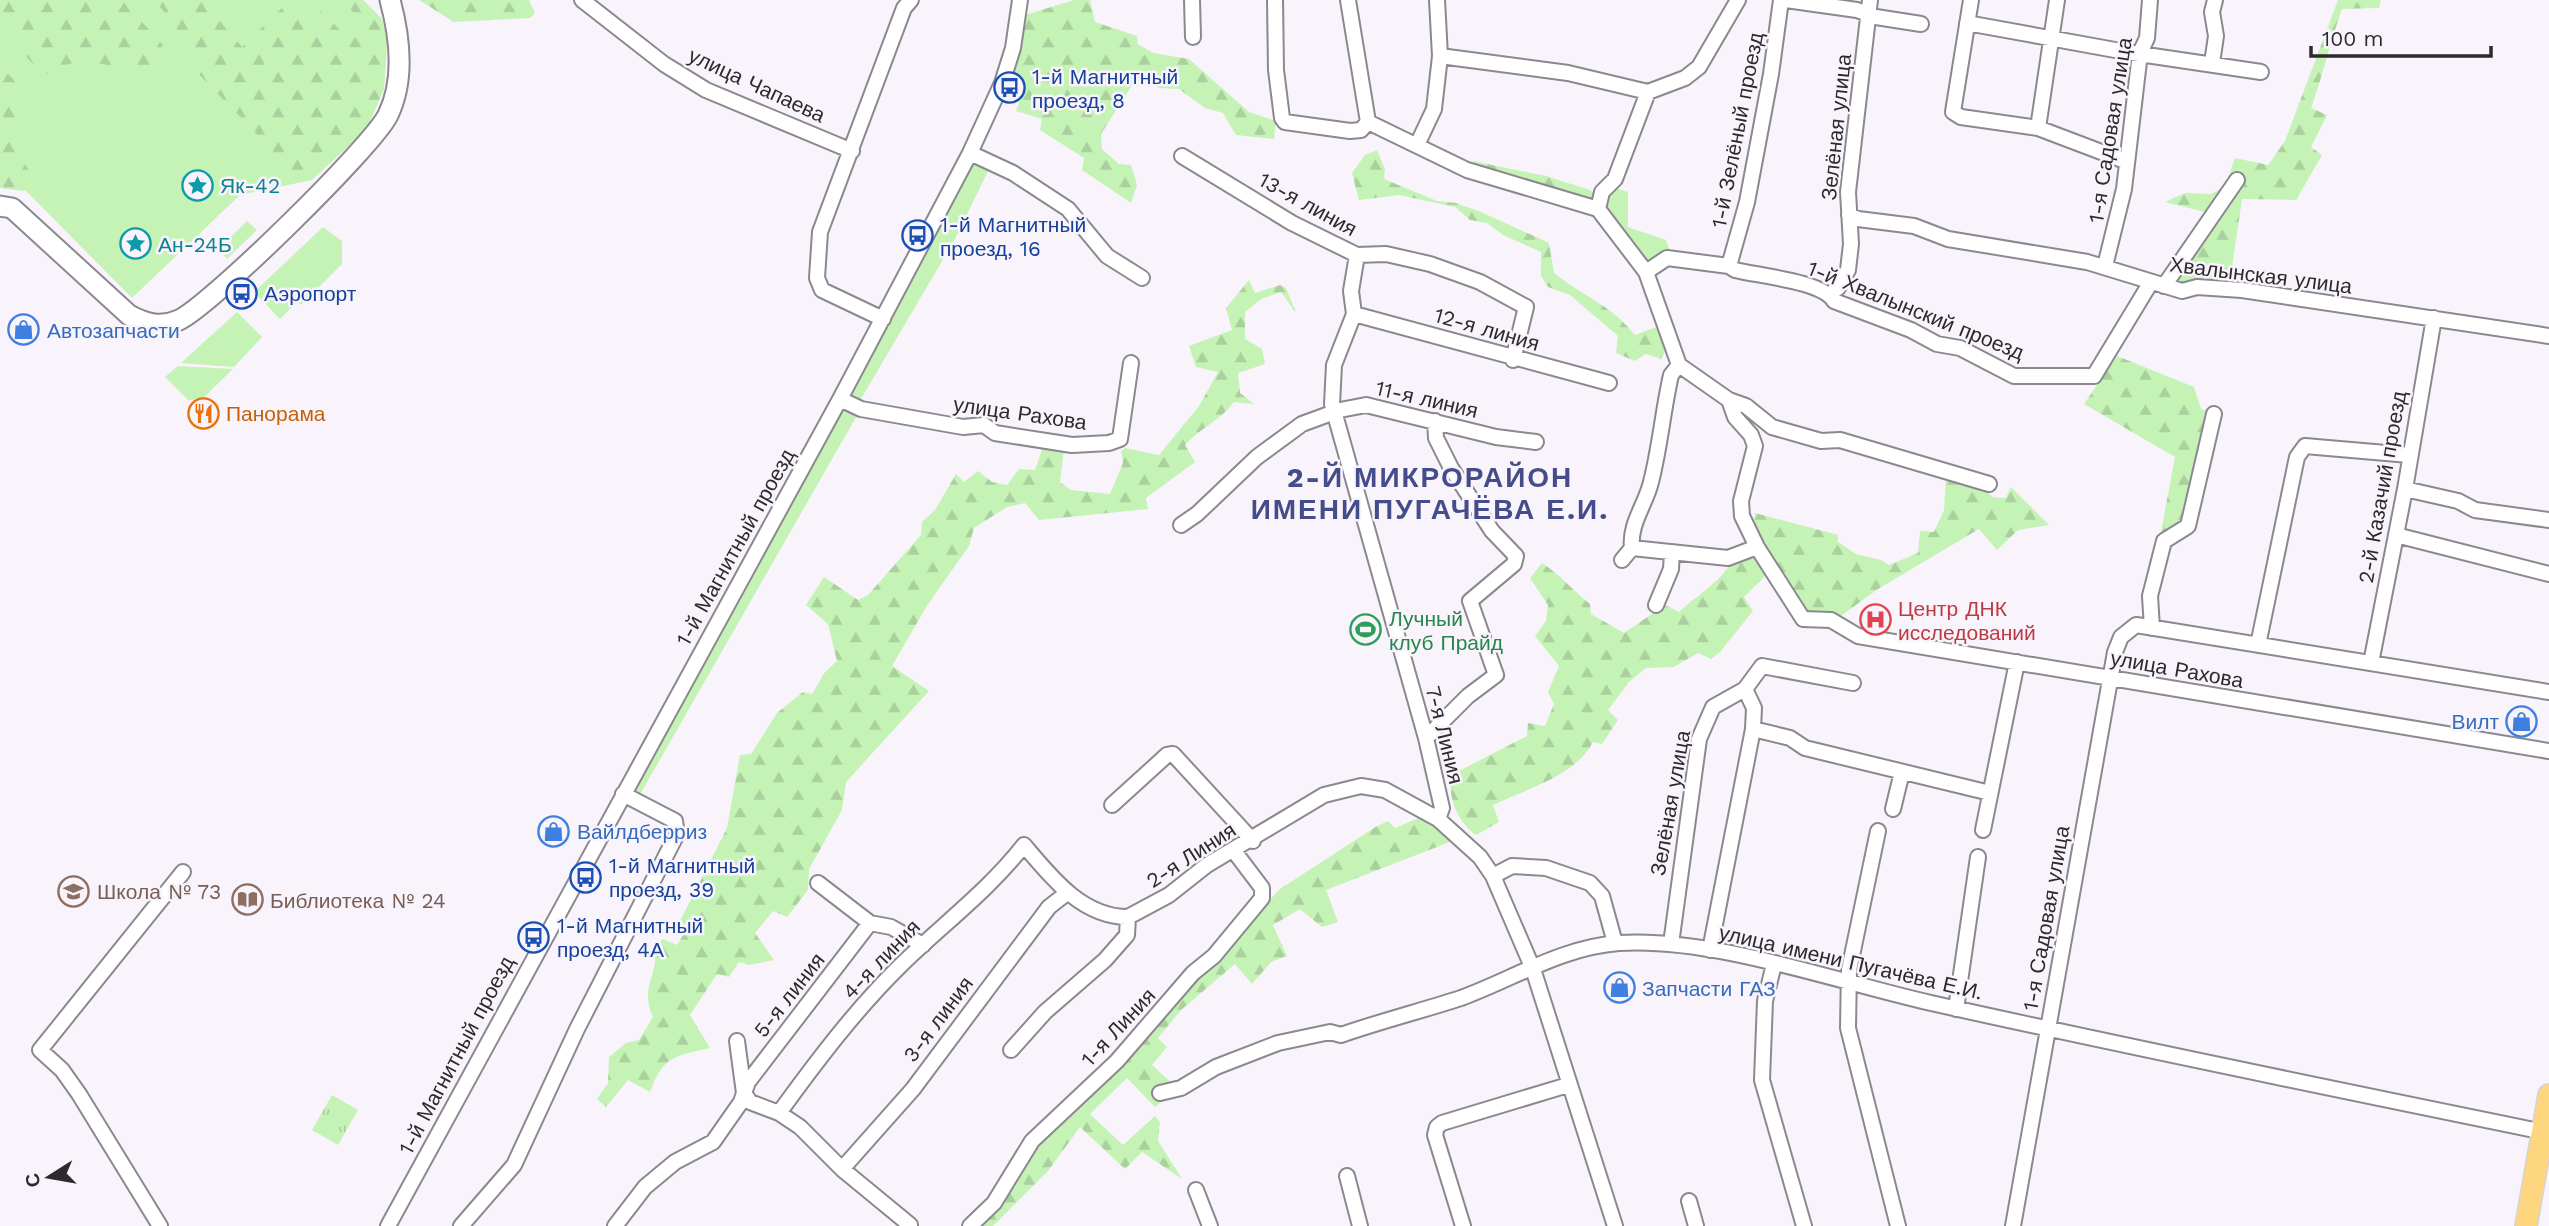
<svg xmlns="http://www.w3.org/2000/svg" width="2549" height="1226" font-family="'Work Sans',sans-serif">
<style>
.grass{fill:#c5f3b6}
.forest{fill:url(#forest-firs)}
.park{fill:url(#park-tufts)}
.lines{fill:none;stroke-linecap:round;stroke-linejoin:round}
.street-casing{stroke:#8c888f;stroke-width:18}
.secondary-casing{stroke:#8c888f;stroke-width:23}
.primary-casing{stroke:#d5d4d5;stroke-width:24}
.street{stroke:#fff;stroke-width:14}
.secondary{stroke:#fff;stroke-width:19}
.primary{stroke:#fed67f;stroke-width:21}
.labels{text-anchor:middle;dominant-baseline:central;stroke-width:5;stroke-linejoin:round;paint-order:stroke}
.transit-label{font-size:21px;fill:#164399;stroke:#f9f4fc;text-anchor:start}
.street-label{font-size:21px;fill:#2c2a2d;stroke:#f9f4fc}
.culture-label{font-size:21px;fill:#0d838f;stroke:#f9f4fc;text-anchor:start}
.shop-label{font-size:21px;fill:#366cbe;stroke:#f9f4fc;text-anchor:start}
.food-label{font-size:21px;fill:#c56008;stroke:#f9f4fc;text-anchor:start}
.health-label{font-size:21px;fill:#be3a42;stroke:#f9f4fc;text-anchor:start}
.leisure-label{font-size:21px;fill:#27864d;stroke:#f9f4fc;text-anchor:start}
.education-label{font-size:21px;fill:#785e54;stroke:#f9f4fc;text-anchor:start}
.district-label{font-size:28px;font-weight:bold;letter-spacing:2px;fill:#444c89;stroke:#f9f4fc}
</style>
<defs>
<pattern id="forest-firs" width="22" height="20" patternUnits="userSpaceOnUse" patternTransform="scale(1.75)"><rect width="22" height="20" fill="#c5f3b6"/><path d="M5 1l3.5 6h-7zM16 11l3.5 6h-7z" fill="#a9d09d"/></pattern>
<pattern id="park-tufts" width="24" height="20" patternUnits="userSpaceOnUse" patternTransform="scale(1.75)"><rect width="24" height="20" fill="#c5f3b6"/><path d="M3 7l-1-3M5 7V3M7 7l1-3M15 17l-1-3M17 17v-4M19 17l1-3" fill="none" stroke="#a9d09d"/></pattern>
</defs>
<rect width="100%" height="100%" fill="#f9f4fc"/>
<!-- grass -->
<path class="grass" d="M0 0H363L382 19 387 42 384 89 312 180 240 195 132 298 23 188 0 180Z
M973 161 983 164 988 171 955 239 861 399V407L846 396Z
M1612 187 1628 192V227L1666 240 1670 252 1656 260 1642 258 1608 211 1605 201Z
M247 221 257 230 227 259 218 249Z
M323 227 342 241V264L301 305 297 302 280 319 254 292Z
M237 312 262 337 234 367 181 363Z
M178 366 233 369 202 399 188 400 165 377Z
M842 405 859 412 638 798 632 794Z"/>
<!-- forest -->
<path class="forest" d="M0 0H122L163 45 159 53 162 72 147 86C136 83 129 74 118 69 96 59 64 59 44 76L0 28Z
M153 0H222L214 5 212 12 242 47 285 5 305 26 321 11 341 31 357 16 341 0H363L382 19 387 42 384 89 367 129 312 180 302 181 189 64 174 22Z
M419 0H529L535 13 530 18 454 22Z
M1074 0H1090L1095 22 1137 36 1138 44 1153 53 1189 59 1249 112 1276 121 1274 139 1236 135 1223 113 1205 108 1179 89 1159 88 1138 76 1101 134 1102 149 1119 164 1131 165 1137 185 1131 203 1082 170 1084 158 1040 130 1042 119 1016 111 1023 92 1006 83 1025 15Z
M2338 0H2381L2379 8 2342 9C2330 42 2323 75 2311 108L2327 115 2311 147 2322 155 2296 200 2242 199 2230 281 2200 280 2183 285 2169 275 2197 232 2205 212 2165 202 2185 193 2211 194 2225 186 2235 158 2268 165 2285 141Z
M0 66 24 90C14 129 6 146 36 178L24 191 0 188Z
M1377 150 1385 169 1384 179 1437 201 1456 203 1481 212 1549 243 1554 273C1584 297 1610 304 1635 335L1656 327 1665 350 1661 359 1646 354 1635 361 1616 353 1618 336 1570 295 1548 287 1541 276V252L1503 235 1487 223 1470 220 1455 207 1399 195 1359 200 1352 173 1365 155Z
M1473 161 1546 176 1590 190 1596 195 1594 201 1474 168Z
M1249 280 1255 293 1280 285 1286 288 1296 313 1281 292 1261 299 1245 312V339L1262 349 1265 364 1238 373 1240 393 1254 404 1234 402C1221 420 1200 428 1185 445L1195 462 1146 498 1148 509 1039 520 1025 503 1007 507 974 528 969 546 928 604 892 666 929 691 846 782 842 810 809 869 808 890 787 917 773 911 755 933 774 960 749 965 739 962 729 977 717 974 690 1015 710 1048C675 1056 663 1056 650 1092L628 1080 606 1107 597 1099 608 1083 609 1057 626 1043 639 1040 653 1017C639 984 659 978 655 946L663 939 677 945 688 927 680 921 727 828 740 755 751 754 777 713 803 692 812 694 825 672 837 661 828 624 806 605 824 577 858 600 868 595 921 535 922 522 935 510 956 474 964 482 978 471 992 482 1007 485 1019 469 1035 470 1043 446 1064 450 1060 482 1071 490 1110 494 1123 463 1121 451 1125 448 1159 455 1199 406 1218 372 1196 367 1189 346 1232 330 1226 308Z
M2117 356 2194 387 2201 409 2210 412 2186 522 2177 529 2161 532 2175 457 2084 404Z
M1946 477 1974 481 1993 497 2006 498 2011 487 2049 525 2018 530 1997 550 1979 529 1878 589 1838 618 1799 619 1767 574 1744 597 1753 611 1720 652 1711 659 1698 653 1674 667 1646 668 1629 682 1608 710 1618 720 1602 744 1593 742C1576 776 1526 789 1493 805L1499 822 1476 835C1457 821 1448 798 1451 775L1527 736 1528 723 1545 726 1554 704 1548 692 1559 666 1535 636 1546 621 1548 605 1530 578 1542 563C1561 575 1573 591 1590 604L1591 614 1624 633 1665 605 1679 612C1698 594 1720 583 1732 561L1752 556 1755 513 1838 535V542L1856 554 1881 560 1889 565 1918 553 1920 531 1934 532 1944 510Z
M1421 817 1455 840 1326 890 1338 922 1322 927 1300 909 1273 925 1287 956 1271 962 1252 984 1235 964 1181 1010 1158 1038 1167 1047 1152 1065 1174 1085 1175 1091 1155 1107 1127 1078 1090 1114 1123 1145 1155 1116 1160 1122 1158 1141 1182 1179 1142 1152 1125 1169 1080 1127 1048 1171 993 1226H975L1025 1156 1280 889 1377 826 1388 821 1395 828Z"/>
<!-- park -->
<path class="park" d="M332 1095 358 1110 338 1145 312 1130Z"/>
<g class="lines">
<defs>
<path id="street" d="M582 0 664 64 706 90 852 151
M1192 0 1193 37
M1275 0 1276 70 1282 118 1285 122 1350 131 1361 130 1368 122 1467 170 1598 209 1646 272 1679 365 1729 400 1746 406 1772 427 1821 441 1840 440 1989 484
M1348 0 1368 122
M1786 0 1857 10 1876 17 1921 24
M1971 0 1953 112 1961 117 2038 128 2125 161
M1967 23 2126 52 2261 72
M1440 56 1568 73 1648 92 1685 78 1699 67 1738 0
M2212 63 2216 36 2212 12 2215 0
M2038 128 2057 0
M1417 145 1434 109 1440 56 1437 0
M970 153 1013 173 1068 209 1107 256 1142 278
M1182 156 1292 223 1357 255 1386 254 1430 264 1480 282 1526 307 1513 360
M1598 209 1602 192 1615 179 1648 92
M1849 215 1858 219 1914 226 1948 239 2087 262 2182 291 2197 287 2242 290 2549 336
M1357 255 1351 291 1354 314 1334 365 1332 404 1426 738 1442 808 1438 819
M1729 266 1747 202 1771 74 1781 0
M2105 266 2124 189 2140 53 2147 38 2150 0
M1646 272 1667 258 1729 266 1735 270C1759 276 1822 281 1834 301L1911 330 1937 344 1960 348 2014 376H2094L2151 282
M2164 286 2237 180
M1830 294 1838 288 1848 270 1851 244 1848 192 1870 0
M1354 314 1609 383
M883 319 822 290 817 278 820 232 904 8 911 0
M840 399 861 409 963 427 984 425 995 433 1072 445 1109 443 1120 439 1131 363
M1729 400 1735 417 1751 435 1755 446 1741 501 1742 516 1757 547 1803 619 1831 620 1858 636 2549 751
M2405 489 2458 501 2475 510 2549 520
M1181 525 1197 514 1257 457 1302 424 1340 410 1366 405 1496 437 1536 442
M2396 535 2549 574
M1632 548 1728 558 1757 547
M1622 560 1632 548C1629 524 1646 504 1651 482 1660 447 1663 410 1671 375L1679 365
M1656 605 1671 569 1672 552
M2152 628 2150 596 2164 541 2188 526 2214 414
M2258 645 2297 457 2305 446 2409 455
M2371 663 2405 489 2434 318
M1753 729 1790 738 1805 748 1990 793
M1426 738 1468 696 1496 675 1470 601 1514 564 1516 556 1492 531 1451 468 1436 438 1435 421
M1112 805 1167 755 1173 754 1253 841
M1893 809 1902 772
M1983 830 2017 662
M1878 831 1849 970 1848 1028 1898 1226
M1493 876 1512 866 1546 868 1590 883 1602 896 1615 943
M818 883 870 923 891 927 923 945
M870 923 748 1082 744 1093 750 1102 779 1113 800 1127 842 1169 910 1225
M1671 944 1699 739 1713 707 1745 689
M1710 950 1753 729 1754 708 1745 689 1762 666 1853 683
M1774 964 1765 1001 1762 1080 1804 1226
M1956 1009 1978 857
M1011 1050 1045 1012 1105 960 1127 935 1128 917
M1160 1093 1181 1088 1216 1067 1278 1043 1330 1032 1341 1035C1381 1021 1421 1011 1461 998 1513 979 1562 947 1619 943 1714 937 1837 982 1931 1003 2137 1049 2343 1091 2549 1133
M779 1113C816 1062 856 1009 901 965 942 925 989 890 1024 845 1051 877 1082 917 1128 917L1169 895 1207 865 1324 795 1361 786 1385 790 1438 819 1480 857 1493 876 1533 969 1615 1226
M842 1169 913 1089 1049 907 1067 893
M1347 1176 1360 1226
M1196 1190 1210 1226
M1689 1201 1696 1226
M160 1226 79 1094 62 1070 40 1050 183 872
M388 1226 840 399 970 153 1002 83 1013 48 1020 0
M461 1226 514 1165 577 1029 677 834 675 821 623 794
M615 1226 645 1187 675 1162 713 1142 741 1102 744 1093 737 1041
M970 1226 994 1203 1032 1141 1117 1061 1193 973 1214 956 1262 898V888L1234 851
M1463 1226 1435 1135 1437 1127 1442 1123 1568 1085
M2013 1226 2115 652 2121 637 2136 625 2549 692"/>
<path id="secondary" d="M0 206 12 208 129 315C146 324 161 328 179 320 210 306 373 146 388 115 405 80 400 37 390 0"/>
<path id="primary" d="M2526 1226 2549 1095"/>
</defs>
<!-- street casing -->
<use href="#street" class="street-casing"/>
<!-- secondary casing -->
<use href="#secondary" class="secondary-casing"/>
<!-- primary casing -->
<use href="#primary" class="primary-casing"/>
<!-- street -->
<use href="#street" class="street"/>
<!-- secondary -->
<use href="#secondary" class="secondary"/>
<!-- primary -->
<use href="#primary" class="primary"/>
</g>
<!-- icons -->
<defs>
<symbol id="bus-ring" viewBox="-11 -11 22 22"><circle r="9.5" fill="#f9f4fc" stroke="#1a4fb4" stroke-width="1.5"/><path d="M-5-6H5V4H4V6H2V4H-2V6H-4V4H-5ZM-3.5-4V0h7V-4ZM-3.5 1.2v1.5H-2V1.2ZM2 1.2v1.5H3.5V1.2Z" fill="#1a4fb4"/></symbol>
<symbol id="sight-ring" viewBox="-11 -11 22 22"><circle r="9.5" fill="#f9f4fc" stroke="#0f9aa8" stroke-width="1.5"/><path d="M0-6L1.8-2.2L6-1.7L2.9 1.2L3.7 5.4L0 3.3L-3.7 5.4L-2.9 1.2L-6-1.7L-1.8-2.2Z" fill="#0f9aa8"/></symbol>
<symbol id="shop-ring" viewBox="-11 -11 22 22"><circle r="9.5" fill="#f9f4fc" stroke="#3f7fe0" stroke-width="1.5"/><path d="M-5-2.5h2.3a2.7 3.5 0 0 1 5.4 0H5L5.5 6h-11ZM-1.5-2.5h3a1.5 2.3 0 0 0-3 0Z" fill="#3f7fe0"/></symbol>
<symbol id="restaurant-ring" viewBox="-11 -11 22 22"><circle r="9.5" fill="#f9f4fc" stroke="#e8710a" stroke-width="1.5"/><path d="M-5-6h1v4h1v-4h1v4h1v-4h1v5L-1.5 .5V6h-2V.5L-5-1ZM5-6V6H3V1.5H1.5Q1.5-4 5-6Z" fill="#e8710a"/></symbol>
<symbol id="hospital-ring" viewBox="-11 -11 22 22"><circle r="9.5" fill="#f9f4fc" stroke="#e0444e" stroke-width="1.5"/><path d="M-5-5h3v3.5h4V-5h3V5h-3V1.5h-4V5h-3Z" fill="#e0444e"/></symbol>
<symbol id="stadium-ring" viewBox="-11 -11 22 22"><circle r="9.5" fill="#f9f4fc" stroke="#2e9e5b" stroke-width="1.5"/><path d="M0-5a6.5 5 0 1 0 0 10a6.5 5 0 1 0 0-10ZM-3.5-1.8h7v3.6h-7Z" fill="#2e9e5b"/></symbol>
<symbol id="school-ring" viewBox="-11 -11 22 22"><circle r="9.5" fill="#f9f4fc" stroke="#8d6e63" stroke-width="1.5"/><path d="M0-5L7-2L0 1L-7-2ZM-4 1L0 2.5L4 1V4Q0 6-4 4Z" fill="#8d6e63"/></symbol>
<symbol id="library-ring" viewBox="-11 -11 22 22"><circle r="9.5" fill="#f9f4fc" stroke="#8d6e63" stroke-width="1.5"/><path d="M-6-4Q-3-5.5-.7-3.5V5Q-3 3-6 4ZM6-4Q3-5.5 .7-3.5V5Q3 3 6 4Z" fill="#8d6e63"/></symbol>
</defs>
<g fill-rule="evenodd">
<use href="#bus-ring" x="992" y="70" width="35" height="35"/>
<use href="#sight-ring" x="180" y="168" width="35" height="35"/>
<use href="#bus-ring" x="900" y="218" width="35" height="35"/>
<use href="#sight-ring" x="118" y="226" width="35" height="35"/>
<use href="#bus-ring" x="224" y="276" width="35" height="35"/>
<use href="#shop-ring" x="6" y="312" width="35" height="35"/>
<use href="#restaurant-ring" x="186" y="396" width="35" height="35"/>
<use href="#hospital-ring" x="1858" y="602" width="35" height="35"/>
<use href="#stadium-ring" x="1348" y="612" width="35" height="35"/>
<use href="#shop-ring" x="2504" y="704" width="35" height="35"/>
<use href="#shop-ring" x="536" y="814" width="35" height="35"/>
<use href="#bus-ring" x="568" y="860" width="35" height="35"/>
<use href="#school-ring" x="56" y="874" width="35" height="35"/>
<use href="#library-ring" x="230" y="882" width="35" height="35"/>
<use href="#bus-ring" x="516" y="920" width="35" height="35"/>
<use href="#shop-ring" x="1602" y="970" width="35" height="35"/>
</g>
<g class="labels">
<!-- transit labels -->
<g class="transit-label">
<text x="1032" y="76">1-й Магнитный<tspan x="1032" dy="24">проезд, 8</tspan></text>
<text x="940" y="224">1-й Магнитный<tspan x="940" dy="24">проезд, 16</tspan></text>
<text x="264" y="293">Аэропорт</text>
<text x="609" y="865">1-й Магнитный<tspan x="609" dy="24">проезд, 39</tspan></text>
<text x="557" y="925">1-й Магнитный<tspan x="557" dy="24">проезд, 4А</tspan></text>
</g>
<!-- street labels -->
<g class="street-label">
<text transform="translate(757 85) rotate(25)">улица Чапаева</text>
<text transform="translate(1836 127) rotate(-84)">Зелёная улица</text>
<text transform="translate(1737 130) rotate(-79)">1-й Зелёный проезд</text>
<text transform="translate(2110 130) rotate(-81)">1-я Садовая улица</text>
<text transform="translate(1308 204) rotate(29)">13-я линия</text>
<text transform="translate(2261 275) rotate(7)">Хвалынская улица</text>
<text transform="translate(1916 310) rotate(22)">1-й Хвалынский проезд</text>
<text transform="translate(1487 329) rotate(16)">12-я линия</text>
<text transform="translate(1427 399) rotate(13)">11-я линия</text>
<text transform="translate(1020 413) rotate(8)">улица Рахова</text>
<text transform="translate(2382 487) rotate(-80)">2-й Казачий проезд</text>
<text transform="translate(735 547) rotate(-61)">1-й Магнитный проезд</text>
<text transform="translate(2177 669) rotate(10)">улица Рахова</text>
<text transform="translate(1445 735) rotate(76)">7-я Линия</text>
<text transform="translate(1670 803) rotate(-80)">Зелёная улица</text>
<text transform="translate(1191 855) rotate(-33)">2-я Линия</text>
<text transform="translate(2046 918) rotate(-80)">1-я Садовая улица</text>
<text transform="translate(881 959) rotate(-46)">4-я линия</text>
<text transform="translate(1851 962) rotate(13)">улица имени Пугачёва Е.И.</text>
<text transform="translate(789 995) rotate(-52)">5-я линия</text>
<text transform="translate(938 1019) rotate(-53)">3-я линия</text>
<text transform="translate(1118 1027) rotate(-47)">1-я Линия</text>
<text transform="translate(456 1055) rotate(-62)">1-й Магнитный проезд</text>
</g>
<!-- culture labels -->
<g class="culture-label">
<text x="220" y="185">Як-42</text>
<text x="158" y="244">Ан-24Б</text>
</g>
<!-- shop labels -->
<g class="shop-label">
<text x="47" y="330">Автозапчасти</text>
<text x="2499" y="721" text-anchor="end">Вилт</text>
<text x="577" y="831">Вайлдберриз</text>
<text x="1642" y="988">Запчасти ГАЗ</text>
</g>
<!-- food labels -->
<g class="food-label">
<text x="226" y="413">Панорама</text>
</g>
<!-- health labels -->
<g class="health-label">
<text x="1898" y="608">Центр ДНК<tspan x="1898" dy="24">исследований</tspan></text>
</g>
<!-- leisure labels -->
<g class="leisure-label">
<text x="1389" y="618">Лучный<tspan x="1389" dy="24">клуб Прайд</tspan></text>
</g>
<!-- education labels -->
<g class="education-label">
<text x="97" y="891">Школа № 73</text>
<text x="270" y="900">Библиотека № 24</text>
</g>
<!-- district labels -->
<g class="district-label">
<text x="1430" y="477">2-Й МИКРОРАЙОН<tspan x="1430" dy="32">ИМЕНИ ПУГАЧЁВА Е.И.</tspan></text>
</g>
</g>
<!-- north arrow -->
<g transform="translate(49 1177) rotate(259)" stroke="#f9f4fc" stroke-width="5" paint-order="stroke">
<path d="M0-5L12 26L0 18L-12 26Z" fill="#2c2a2d"/>
<text y="-10" font-size="19" font-weight="bold" text-anchor="middle" fill="#2c2a2d">С</text>
</g>
<!-- scale -->
<path d="M2311 46v10h180v-10" fill="none" stroke="#2c2a2d" stroke-width="3.5"/>
<text x="2322" y="46" font-size="21" fill="#2c2a2d" stroke="#f9f4fc" stroke-width="5" paint-order="stroke">100 m</text>
</svg>
